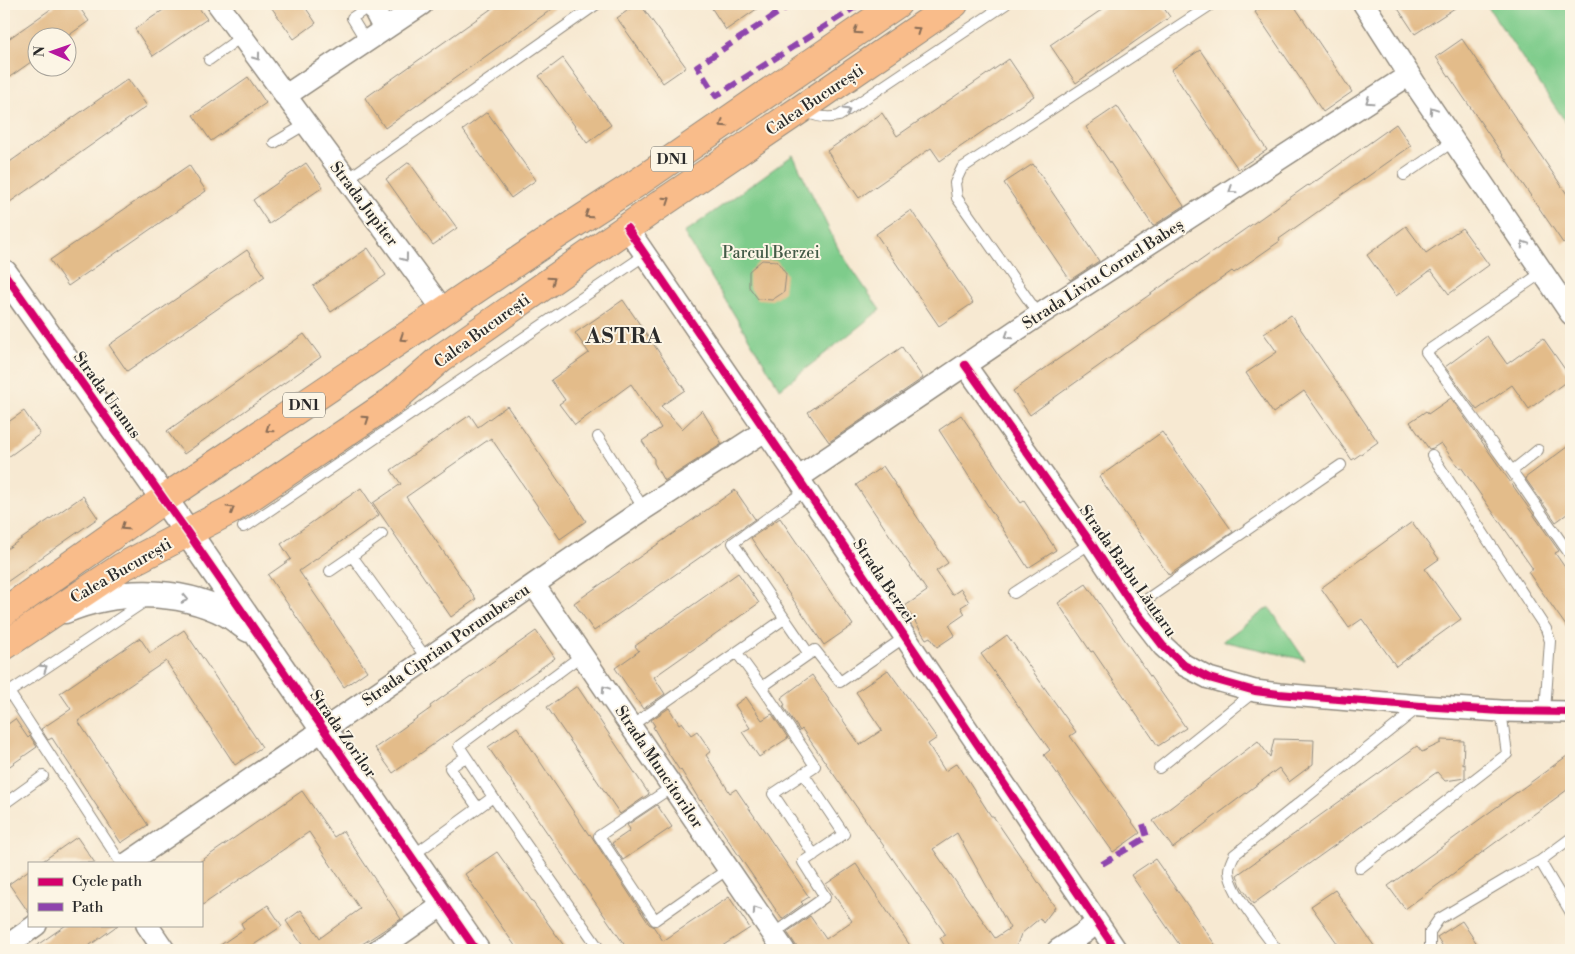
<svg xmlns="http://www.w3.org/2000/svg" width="1575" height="954" font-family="'Libre Bodoni',serif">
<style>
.green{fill:#7ecc8b;stroke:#547c5b}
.building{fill:#e3bc8a;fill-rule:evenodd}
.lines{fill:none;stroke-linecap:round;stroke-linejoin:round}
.service-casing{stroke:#918a7e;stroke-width:12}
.minor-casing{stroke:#918a7e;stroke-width:24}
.tertiary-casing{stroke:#918a7e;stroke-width:29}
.primary-casing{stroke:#918a7e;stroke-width:30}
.service{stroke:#fff;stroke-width:10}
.minor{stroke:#fff;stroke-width:21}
.tertiary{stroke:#fff;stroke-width:26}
.primary{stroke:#f9bc8a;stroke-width:28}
.quiet{stroke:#8e44ad;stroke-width:6;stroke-dasharray:12 6;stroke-linecap:butt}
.cycleway-casing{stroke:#fcf5e5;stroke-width:11}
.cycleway{stroke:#d6006c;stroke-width:8}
.oneway{stroke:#886c56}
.oneway2{stroke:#a0a0a0}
.labels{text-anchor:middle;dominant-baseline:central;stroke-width:4;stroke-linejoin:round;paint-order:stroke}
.shield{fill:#fcf5e5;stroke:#6a6863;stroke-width:1}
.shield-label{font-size:15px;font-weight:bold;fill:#2b2b2b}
.street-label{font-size:16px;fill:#2b2b2b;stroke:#fcf5e5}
.park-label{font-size:16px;fill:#445b48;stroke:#fcf5e5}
.district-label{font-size:21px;font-weight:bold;letter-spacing:1px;fill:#2b2b2b;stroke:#fcf5e5}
</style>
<rect width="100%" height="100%" fill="#fcf5e5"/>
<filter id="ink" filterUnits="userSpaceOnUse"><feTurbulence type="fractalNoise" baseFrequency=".02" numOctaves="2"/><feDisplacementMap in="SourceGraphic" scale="10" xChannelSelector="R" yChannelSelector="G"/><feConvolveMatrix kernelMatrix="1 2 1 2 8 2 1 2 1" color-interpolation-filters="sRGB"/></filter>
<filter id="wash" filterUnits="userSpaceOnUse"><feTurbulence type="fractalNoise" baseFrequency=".0096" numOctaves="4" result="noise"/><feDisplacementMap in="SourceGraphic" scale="20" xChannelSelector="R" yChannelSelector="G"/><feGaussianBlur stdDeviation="1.12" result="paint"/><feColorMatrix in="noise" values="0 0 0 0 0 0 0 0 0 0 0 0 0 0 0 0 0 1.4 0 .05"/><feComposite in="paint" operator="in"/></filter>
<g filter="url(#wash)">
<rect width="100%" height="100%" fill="#f7e9d2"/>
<!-- green -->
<path class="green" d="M1486 4H1571V130Z
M793 155 839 250 880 310 780 389 684 233Z
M1269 607 1305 660 1223 641Z"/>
<g id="blocks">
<!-- building -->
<path class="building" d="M58 4H77L89 21 65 38H38V57L4 81V42Z
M172 4H196L207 19 153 56 135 29Z
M269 4H303L316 23 294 39Z
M498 4H559L385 128 365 98Z
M637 4H640L686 67 663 83 617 18Z
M709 4H764L726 30Z
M1110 4H1161L1170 17 1076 83 1050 45Z
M1267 4H1293L1352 92 1323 112 1255 12Z
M1395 4H1461L1415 34Z
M1462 39 1571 200V237L1563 243 1436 57Z
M1200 50 1267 150 1238 169 1171 70Z
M563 58 611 125 587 143 539 76Z
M1009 59 1034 96 940 161 931 148 859 198 827 151 882 113 897 136Z
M248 77 266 103 211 141 193 115Z
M128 79 147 106 10 202 4 194V166Z
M1117 106 1184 206 1153 226 1086 127Z
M487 112 536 180 511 198 463 130Z
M1396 124 1411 146 1279 239 1280 241 1234 273 1232 271 1030 415 1013 391 1196 262 1197 263 1308 185 1309 186Z
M409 162 457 228 433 245 386 179Z
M306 163 323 187 269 224 253 200Z
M1033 164 1099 261 1070 280 1004 183Z
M189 165 206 191 68 286 50 260Z
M911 210 973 303 939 326 876 234Z
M1406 226 1426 253 1462 228 1489 265 1449 294 1431 270 1396 296 1367 255Z
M368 248 386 275 331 312 313 286Z
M247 250 265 276 127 371 109 345Z
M762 260 777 261 786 274 784 292 772 300 758 299 749 287V271Z
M623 300 685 390 661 406 682 429 702 410 722 444 664 481 654 463V459L642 441 661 428 631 384 575 425 559 404 565 400 551 380 589 353 575 333Z
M1291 315 1378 442 1352 460 1304 391 1273 413 1246 373 1277 352 1264 334Z
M304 334 321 357 184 454 167 431Z
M1487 336 1507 364 1543 338 1571 378 1529 409 1512 385 1477 410 1445 367Z
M902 347 923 378 829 442 808 412Z
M1451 398 1559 551 1555 553 1571 576V633L1528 572 1533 569 1461 467 1459 468 1441 443 1433 448 1429 449 1410 422 1426 411 1428 414Z
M507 406 586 521 560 539 491 438 406 497 476 599 451 617 373 503 401 484 391 470 470 415 478 427Z
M24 411 40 434 4 460V425Z
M961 415 1021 503 1024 501 1056 550 1028 568 939 430Z
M1162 432 1233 532 1169 575 1099 477Z
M1571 444V511L1556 522 1525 478Z
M883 466 948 563 936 571 952 595 961 589 969 602 961 607 965 614 949 625 955 635 937 647 930 637 926 639 905 606 927 591 856 485Z
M361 488 379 515 299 571 367 671 344 687 268 575 291 559 281 544Z
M735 490 755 519 594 631 574 603Z
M83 496 98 518 4 584V551Z
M780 518 853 625 824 645 751 538Z
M1412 522 1439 559 1425 569 1461 619 1396 666 1362 619 1349 628 1321 588Z
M738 573 759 603 654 677 665 694 643 709 615 668 639 651 635 646Z
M1086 584 1186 728 1158 746 1093 651 1091 652 1058 603Z
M184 630 262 747 235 765 166 661 139 679 78 721 148 825 121 843 52 738 48 740 41 729 71 709 60 693 140 638 150 653Z
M536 631 555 658 393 773 375 748 431 708 430 706Z
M1007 635 1076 732 1070 736 1140 833 1113 852 1044 755 1050 750 981 654Z
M888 670 937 738 928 744 945 771 957 763 991 816H993L1055 907 1043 923 1040 918 1021 934 1015 950H947L940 938 946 935 802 729 800 731 783 706 785 705 781 698 812 675 860 745 882 730 856 692ZM957 833 1010 928 995 938 933 849Z
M577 686 649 794 620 814 547 707Z
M746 697 762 720 772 714 788 738 759 757 742 732 750 728 735 705Z
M669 708 679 724 682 722 691 735 697 731 711 751 706 755 730 793 736 789 809 897 801 902 803 904 782 919 701 800 700 801 681 770 680 771 667 751 653 727 655 726 651 720Z
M15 719 28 738 30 736 37 747 4 770V727Z
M517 727 589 835 590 834 649 924 653 926 663 941 729 897 750 928 716 950H628L488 747Z
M1274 739 1314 740 1313 764 1289 782 1279 768 1173 848 1153 821 1258 741 1270 757Z
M1441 740 1464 741 1463 765 1465 764V778L1445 781 1437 772 1253 904 1241 886 1237 875 1417 746 1422 752 1441 743Z
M1571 753V787L1405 909 1388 886Z
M302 791 334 837 343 831 401 919 353 950H303L305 949 286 921 301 910 320 938 360 909 309 832 201 906V861Z
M657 805 672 827 623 860 612 843 628 832 630 829 627 825Z
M77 837 95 863H40Z
M497 852 567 950H518L465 874Z
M1155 859 1219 950H1183L1131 875Z
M856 864 875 893 913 950H799L787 932 810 916 826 939 852 921 826 884Z
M29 870V913L9 884Z
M1335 890 1377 950H1342L1311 906Z
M268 905 282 926 246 950H213L244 929 241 923Z
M1462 921 1481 950H1445L1437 937Z
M66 925H118L83 950H30Z"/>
</g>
</g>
<g filter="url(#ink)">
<use href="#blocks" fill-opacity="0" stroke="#918a7e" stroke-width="1"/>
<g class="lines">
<defs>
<path id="service" d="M366 41 352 18 371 5
M209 60 241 37
M805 111C816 117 826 119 839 116L1006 4
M274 143 306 124
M1404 175 1454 141
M346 180 597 4
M1543 272 1426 352 1512 471 1571 556
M1039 315 957 198 955 183 962 168 1212 4
M598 437 644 509
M1432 455 1546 629 1550 641 1545 711
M1512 471 1538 450
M806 490 733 543 809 654
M243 527 248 525 645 255
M382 534 352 556 427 659
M330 571 352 556
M1014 593 1091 543
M1134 608 1341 465
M737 653 762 687
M9 692 121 863
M5 695 144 602
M631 726 784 619
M465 757 450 768 478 808 493 797 600 950
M1159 768 1255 691
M672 787 599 836 655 920 728 869
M493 797 459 746 582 655
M4 804 43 776
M1571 838 1540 861 1571 913
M814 855 773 794 815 766 762 687 815 650 840 682 905 637
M412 856 478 808
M1360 868 1507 754 1501 711
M773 934 825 897 803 862 844 834 803 773
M1277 950C1264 932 1229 891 1229 870 1229 865 1232 860 1234 855L1418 708
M1430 950V932L1439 919 1513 875 1540 861"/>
<path id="minor" d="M218 4 444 311
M371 4 384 29
M1364 4 1419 90 1571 314
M285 96 422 4
M627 228 798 478 1116 950
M965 365 1091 543 1136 611 1163 646 1184 665 1209 678 1255 691 1279 694 1421 706 1501 711 1571 712
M798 478 1039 315 1409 75
M534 585 784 950
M128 863 427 659 559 567 644 509 766 430
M147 925 164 950
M4 948 36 925
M378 950 444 904
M1058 950 1084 933 1097 922"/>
<path id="tertiary" d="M4 273 188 533 476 950
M65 610C115 589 178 588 226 613 234 617 241 624 249 629"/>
<path id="primary" d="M4 612 164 499 543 244 640 181 897 4
M4 646 122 567 231 510 391 402 441 358 658 206 801 109 954 4"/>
</defs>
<!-- service casing -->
<use href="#service" class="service-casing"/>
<!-- minor casing -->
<use href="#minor" class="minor-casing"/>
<!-- tertiary casing -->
<use href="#tertiary" class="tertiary-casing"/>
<!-- primary casing -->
<use href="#primary" class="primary-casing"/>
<!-- service -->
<use href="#service" class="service"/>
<!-- minor -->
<use href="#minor" class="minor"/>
<!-- tertiary -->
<use href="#tertiary" class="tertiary"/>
<!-- primary -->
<use href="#primary" class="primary"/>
<!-- quiet -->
<path class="quiet" d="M792 4 697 66 716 96 860 4
M1102 864 1147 837 1142 821"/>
<defs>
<path id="cycleway" d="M627 228 798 478 1116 950
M4 273 188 533 476 950
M965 365 1091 543 1136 611 1163 646 1184 665 1209 678 1255 691 1279 694 1421 706 1501 711 1571 712"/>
</defs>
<!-- cycleway casing -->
<use href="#cycleway" class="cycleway-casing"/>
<!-- cycleway -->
<use href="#cycleway" class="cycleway"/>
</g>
<!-- one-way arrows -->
<defs><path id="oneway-chevron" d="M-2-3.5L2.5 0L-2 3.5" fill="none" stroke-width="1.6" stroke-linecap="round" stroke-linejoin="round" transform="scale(1.25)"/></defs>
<g class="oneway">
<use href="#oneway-chevron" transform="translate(917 30) rotate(-35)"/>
<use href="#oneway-chevron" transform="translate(857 31) rotate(145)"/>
<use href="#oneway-chevron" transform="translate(723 124) rotate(145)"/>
<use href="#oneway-chevron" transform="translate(667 200) rotate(-34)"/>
<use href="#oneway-chevron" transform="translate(588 215) rotate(147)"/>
<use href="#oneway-chevron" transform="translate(552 280) rotate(-35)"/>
<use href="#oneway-chevron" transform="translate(403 338) rotate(146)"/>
<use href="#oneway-chevron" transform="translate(366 419) rotate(-34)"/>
<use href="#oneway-chevron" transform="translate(269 429) rotate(146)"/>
<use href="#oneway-chevron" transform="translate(231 509) rotate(-31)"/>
<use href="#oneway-chevron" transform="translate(124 527) rotate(145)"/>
</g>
<g class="oneway2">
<use href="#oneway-chevron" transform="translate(257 57) rotate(54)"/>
<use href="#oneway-chevron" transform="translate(1369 101) rotate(147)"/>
<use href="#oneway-chevron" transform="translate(1433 110) rotate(-124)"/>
<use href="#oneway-chevron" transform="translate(847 111) rotate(-31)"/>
<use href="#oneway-chevron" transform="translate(1232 190) rotate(147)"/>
<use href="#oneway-chevron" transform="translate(1524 244) rotate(-124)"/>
<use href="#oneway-chevron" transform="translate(405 258) rotate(53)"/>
<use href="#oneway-chevron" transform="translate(1008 336) rotate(147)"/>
<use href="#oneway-chevron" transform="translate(185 599) rotate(12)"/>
<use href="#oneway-chevron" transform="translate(44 668) rotate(-34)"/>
<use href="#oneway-chevron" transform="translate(605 689) rotate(-124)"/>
<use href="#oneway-chevron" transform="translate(756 910) rotate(-124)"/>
</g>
</g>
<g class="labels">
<!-- shield labels -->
<g class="shield">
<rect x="651" y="146.5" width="42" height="25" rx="4"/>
<rect x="283" y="392.5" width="42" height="25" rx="4"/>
</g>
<g class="shield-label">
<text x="672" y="159">DN1</text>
<text x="304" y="405">DN1</text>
</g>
<!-- street labels -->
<g class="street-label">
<text transform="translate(815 100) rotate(-34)">Calea București</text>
<text transform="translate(364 204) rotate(53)">Strada Jupiter</text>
<text transform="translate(1103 274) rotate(-33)">Strada Liviu Cornel Babeș</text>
<text transform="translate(482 331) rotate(-36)">Calea București</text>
<text transform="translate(107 395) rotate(54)">Strada Uranus</text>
<text transform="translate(121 571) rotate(-30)">Calea București</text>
<text transform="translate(1128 571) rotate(55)">Strada Barbu Lăutaru</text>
<text transform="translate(884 581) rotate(56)">Strada Berzei</text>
<text transform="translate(446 645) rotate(-35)">Strada Ciprian Porumbescu</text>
<text transform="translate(343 734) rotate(55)">Strada Zorilor</text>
<text transform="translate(659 767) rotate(56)">Strada Muncitorilor</text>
</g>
<!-- park labels -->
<g class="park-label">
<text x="771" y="253">Parcul Berzei</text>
</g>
<!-- district labels -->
<g class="district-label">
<text x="624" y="337">ASTRA</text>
</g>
</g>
<!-- margin -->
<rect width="1575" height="954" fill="none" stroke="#fcf5e5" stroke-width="20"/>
<!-- legend -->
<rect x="28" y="862" width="175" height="65" fill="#fcf5e5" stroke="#a8a49b"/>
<rect x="38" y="878" width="25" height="8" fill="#d6006c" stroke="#a8a49b"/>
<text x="72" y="886" font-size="15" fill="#2b2b2b">Cycle path</text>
<rect x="38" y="903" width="25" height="8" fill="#8e44ad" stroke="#a8a49b"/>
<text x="72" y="912" font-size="15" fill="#2b2b2b">Path</text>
<!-- north arrow -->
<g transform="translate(52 52) rotate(272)"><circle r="24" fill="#fcf5e5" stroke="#a8a49b"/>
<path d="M0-4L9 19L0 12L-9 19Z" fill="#b5179e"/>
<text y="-8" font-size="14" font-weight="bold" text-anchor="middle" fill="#2b2b2b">N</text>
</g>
</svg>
